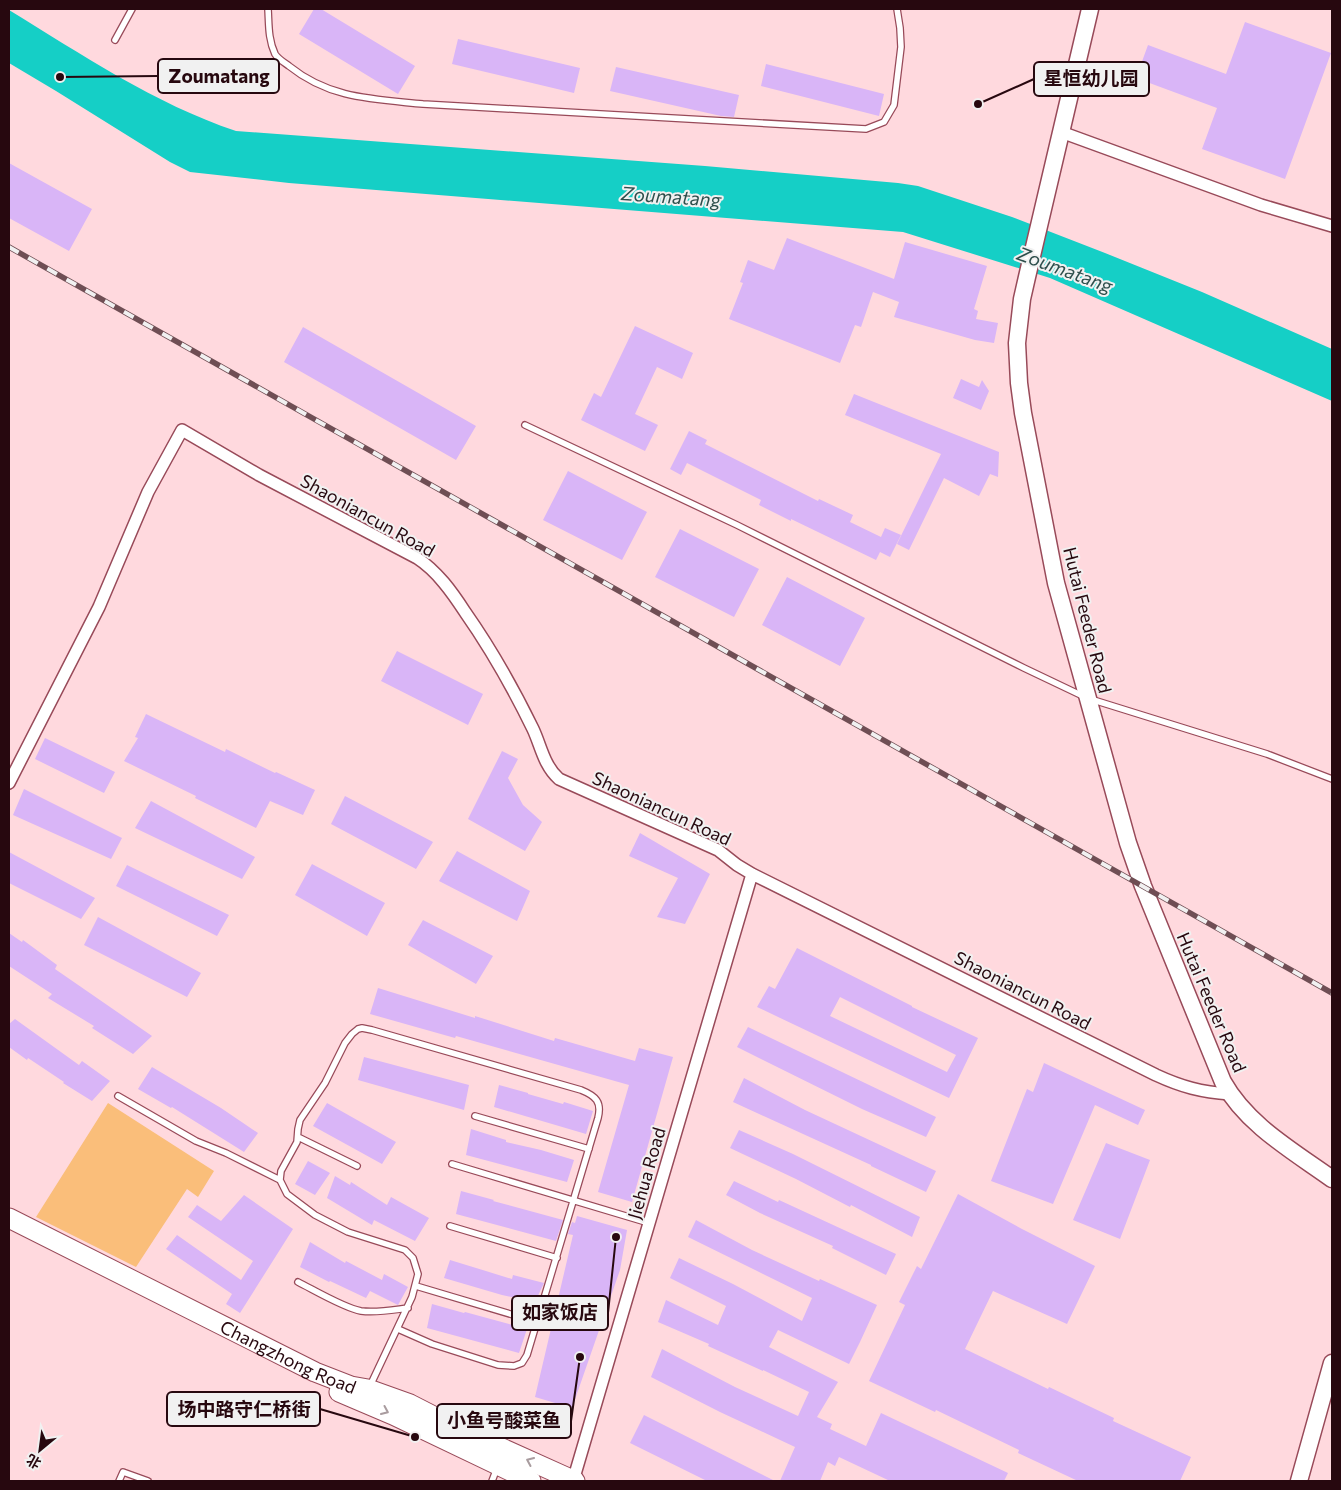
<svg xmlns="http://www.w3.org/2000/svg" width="1341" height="1490" font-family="Commissioner,'Noto Sans SC',sans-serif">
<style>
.green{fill:#fabe7a}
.water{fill:#15cfc6}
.building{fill:#d9b5f7;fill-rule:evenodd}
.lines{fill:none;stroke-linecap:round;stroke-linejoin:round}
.lane-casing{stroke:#984a59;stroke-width:8}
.street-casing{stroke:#984a59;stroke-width:14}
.secondary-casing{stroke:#984a59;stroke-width:19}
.primary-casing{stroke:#984a59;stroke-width:21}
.lane{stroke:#fff;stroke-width:5.5}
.street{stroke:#fff;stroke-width:11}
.secondary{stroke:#fff;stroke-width:16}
.primary{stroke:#fff;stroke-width:19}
.rail-casing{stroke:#6f4e54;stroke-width:5.5}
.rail{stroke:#f1f1f1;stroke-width:4;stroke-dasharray:11;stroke-linecap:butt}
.oneway{stroke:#a99c9f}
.labels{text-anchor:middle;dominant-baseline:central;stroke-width:4;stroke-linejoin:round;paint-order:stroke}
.street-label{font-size:18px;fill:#27080f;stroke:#f1f1f1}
.water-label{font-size:19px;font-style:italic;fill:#2e4f4c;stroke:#f1f1f1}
.leader{fill:none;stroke:#27080f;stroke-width:2}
.callout-dot{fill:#27080f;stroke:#f1f1f1;stroke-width:2}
.callout{fill:#f1f1f1;stroke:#27080f;stroke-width:2}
.callout-label{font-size:19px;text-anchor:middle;font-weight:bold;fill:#27080f}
</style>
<rect width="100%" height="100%" fill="#ffd9de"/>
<!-- green -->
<path class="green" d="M108 1103 214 1171 198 1197 187 1189 136 1267 36 1217Z"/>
<!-- water -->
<path class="water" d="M9 10C81 54 155 104 236 131L705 166 898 183 918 186 1012 217 1105 253 1202 292 1332 349V401L1050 278 903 232 289 183 190 172 170 162 56 91 9 63Z"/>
<!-- building -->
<path class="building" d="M314 9H321L415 66 398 94 299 34Z
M1245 22 1331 53 1285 179 1202 149 1217 108 1136 78 1148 45 1226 74Z
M458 39 580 68 574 93 452 64Z
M766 64 884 94 879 116 761 86Z
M616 67 739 95 734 117 721 116 610 91Z
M9 163 92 209 69 251 9 218Z
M787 238 894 279 905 242 987 266 974 309 978 311 976 319 998 323 994 343 975 340 894 317 899 302 873 292 861 327 855 325 840 363 729 319 743 283 740 282 748 260 774 270Z
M635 326 693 353 682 379 657 367 635 414 658 425 645 451 581 420 594 393 601 397Z
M303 327 476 426 456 460 284 362Z
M961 379 979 387 982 380 989 391 981 410 953 398Z
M854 394 999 452 998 477 990 474 979 496 944 478 909 550 897 544 941 454 845 415Z
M689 431 707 440 705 444 818 501 819 499 853 515 850 522 881 537 885 528 901 535 890 557 880 552 876 560 791 519V521L759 505 761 500 687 463 681 475 670 469Z
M568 471 647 512 622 560 543 520Z
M680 529 759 569 734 617 655 577Z
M787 577 865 618 840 666 762 625Z
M397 651 483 694 468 725 381 681Z
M146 714 225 752 226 749 275 773 276 772 315 790 303 815 270 801 256 828 195 798 196 796 124 761 138 738 135 737Z
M45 738 115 772 104 793 35 759Z
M502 751 518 759 508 778 523 805 542 822 525 851 468 819Z
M24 789 122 838 111 859 13 815Z
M345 796 433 842 416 869 331 824Z
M151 801 255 857 242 879 135 828Z
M640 833 710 874 685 924 657 917 678 878 629 856Z
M457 851 530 891 517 921 439 881Z
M9 852 95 898 81 919 9 883Z
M312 864 385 903 367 936 295 895Z
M127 865 229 915 217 936 116 886Z
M98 917 201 973 187 997 84 945Z
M423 920 493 956 476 984 408 945Z
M9 933 22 942 23 940 57 965 55 969 152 1036 133 1054 92 1028 94 1026 48 998 52 994 9 966Z
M797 948 912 1006V1007L978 1038 949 1098 757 1007 769 986 775 989ZM840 997 956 1055 947 1072 830 1016Z
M378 988 475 1018V1016L554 1041 555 1038 635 1061 639 1048 673 1057 632 1202 598 1192 629 1085 456 1036 455 1038 370 1014Z
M15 1019 79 1065 82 1061 110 1081 92 1101 63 1083 64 1082 28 1058 27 1060 9 1047V1024Z
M748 1027 936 1117 926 1137 862 1109 737 1047Z
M364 1057 469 1085 464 1110 358 1080Z
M1044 1063 1145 1110 1138 1125 1095 1105 1053 1204 991 1181 1027 1089 1033 1092Z
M152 1067 221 1108 258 1133 244 1152 172 1107 171 1108 138 1089Z
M744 1078 805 1110 936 1171 926 1192 871 1166V1165L733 1102Z
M499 1085 528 1093V1094L563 1104 564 1102 593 1111 586 1134 494 1107Z
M327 1103 396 1142 382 1164 313 1126Z
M471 1129 506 1140V1142L541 1150 574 1160 567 1182 466 1155Z
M739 1130 793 1154 920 1217 912 1237 851 1205 850 1207 796 1179 730 1148Z
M1106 1143 1150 1160 1120 1239 1073 1220Z
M308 1161 330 1173 315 1195 295 1184Z
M335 1176 350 1185 351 1182 387 1205 391 1197 429 1218 415 1241 374 1220 372 1225 327 1198Z
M734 1181 778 1202 779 1200 896 1254 886 1275 832 1248 833 1246 760 1213 726 1195Z
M461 1191 494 1200 493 1201 563 1220 556 1241 456 1214Z
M958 1194 1022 1229 1095 1266 1067 1324 993 1291 965 1349 1048 1389 1049 1387 1114 1418 1113 1421 1191 1457 1180 1481H1078L1018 1453 1019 1450 936 1410 935 1412 869 1381 905 1305 899 1302 917 1266 921 1269Z
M244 1195 293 1229 240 1313 226 1304 232 1294 166 1249 177 1235 241 1280 253 1261 188 1217 197 1205 221 1221Z
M577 1216 627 1230 620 1270 572 1408 535 1397 573 1235 568 1234 572 1222 575 1223Z
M696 1220 752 1250 819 1281 820 1279 877 1305 860 1342 849 1364 778 1330 769 1347 838 1382 817 1417 832 1424 830 1429 866 1446 881 1413 1008 1473 1004 1481H890L839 1457 835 1466 828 1462 820 1481H780L795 1447 720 1412 651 1377 662 1349 735 1387 798 1416 809 1392 763 1370V1371L708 1346 709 1344 658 1322 666 1300 718 1325 726 1306 670 1278 679 1258 733 1284 802 1321 812 1298 688 1237Z
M310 1242 345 1263 346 1261 382 1280 384 1274 408 1287 398 1305 370 1291 366 1298 330 1281 329 1282 300 1267Z
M450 1260 512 1279 513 1275 544 1283 535 1302 502 1295 444 1278Z
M432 1304 464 1313 465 1312 527 1329 519 1353 427 1328Z
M644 1415 775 1481H707L630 1443Z"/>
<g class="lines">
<defs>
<path id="lane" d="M268 9C269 24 268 39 275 54 278 59 285 63 289 66 330 99 373 99 423 104L866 129 884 122 894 105 901 47 900 28 897 9
M115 40 132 9
M525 425 737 525 1024 668 1087 698 1267 754 1332 779
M118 1096 196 1141 226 1153 280 1180
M475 1116 589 1149
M298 1137 357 1166
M452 1164 649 1223
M450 1226 557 1258
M298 1282C314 1290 344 1308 361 1311 377 1313 392 1310 408 1308
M416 1286 537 1322
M370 1386 412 1297 418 1274 413 1258 405 1250 348 1232 315 1215 287 1194 280 1180 281 1171 297 1142 298 1129 300 1120 325 1083 345 1043 352 1034 358 1029 362 1028 372 1030 581 1090C596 1096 602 1102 598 1118L527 1355 522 1363 514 1366 498 1365 432 1344 398 1329
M119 1481 123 1472 148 1481
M492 1481 497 1468"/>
<path id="street" d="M1061 132 1261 205 1332 226
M9 783 99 607 148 492 182 430 259 475 417 558C437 571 452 592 465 612 491 649 513 688 533 729 541 746 544 766 559 779L718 850 737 865 752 874 1156 1075C1182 1087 1201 1092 1230 1094
M573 1481 752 874"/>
<path id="secondary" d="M1090 9 1027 277 1022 299 1017 343 1019 383 1023 413 1056 583 1128 843 1143 886 1223 1082C1247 1125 1293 1151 1332 1179
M1299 1481 1332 1363"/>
<g id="primary">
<path id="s1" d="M9 1218 315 1372 351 1386 368 1389 410 1404 455 1427 575 1481"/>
<path d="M339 1392 393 1415 531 1481"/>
</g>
</defs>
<!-- lane casing -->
<use href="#lane" class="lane-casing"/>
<!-- street casing -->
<use href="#street" class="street-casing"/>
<!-- secondary casing -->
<use href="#secondary" class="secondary-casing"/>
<!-- primary casing -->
<use href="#primary" class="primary-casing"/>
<!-- lane -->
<use href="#lane" class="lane"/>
<!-- street -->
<use href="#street" class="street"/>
<!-- secondary -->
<use href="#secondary" class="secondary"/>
<!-- primary -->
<use href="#primary" class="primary"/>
<defs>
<path id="rail" d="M9 247 1332 993"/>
</defs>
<!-- rail casing -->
<use href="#rail" class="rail-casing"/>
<!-- rail -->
<use href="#rail" class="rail"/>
</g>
<!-- one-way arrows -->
<defs><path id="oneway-chevron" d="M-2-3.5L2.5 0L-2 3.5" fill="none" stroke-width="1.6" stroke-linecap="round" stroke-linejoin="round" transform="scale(1.25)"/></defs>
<g class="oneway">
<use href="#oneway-chevron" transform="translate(385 1411) rotate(24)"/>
<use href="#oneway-chevron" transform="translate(530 1461) rotate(-156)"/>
</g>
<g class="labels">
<!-- street labels -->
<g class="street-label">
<text transform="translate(368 515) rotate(29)">Shaoniancun Road</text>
<text transform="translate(1088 620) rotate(76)">Hutai Feeder Road</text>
<text transform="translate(662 808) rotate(25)">Shaoniancun Road</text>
<text transform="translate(1023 990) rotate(27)">Shaoniancun Road</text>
<text transform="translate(1212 1002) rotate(67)">Hutai Feeder Road</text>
<text transform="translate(646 1173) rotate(-74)">Jiehua Road</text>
<text stroke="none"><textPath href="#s1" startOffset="312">Changzhong Road</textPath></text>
</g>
<!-- water labels -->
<g class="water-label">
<text transform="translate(671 196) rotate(4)">Zoumatang</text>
<text transform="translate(1065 269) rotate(20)">Zoumatang</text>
</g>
</g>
<!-- callouts -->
<path class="leader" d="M60 77L158 76M978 104L1034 79M616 1237L608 1313M415 1437L320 1409M580 1357L571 1421"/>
<g class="callout-dot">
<circle cx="60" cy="77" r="5"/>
<circle cx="978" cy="104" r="5"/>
<circle cx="616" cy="1237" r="5"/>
<circle cx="415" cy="1437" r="5"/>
<circle cx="580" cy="1357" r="5"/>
</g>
<g class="callout">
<rect x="158" y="59" width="121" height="34" rx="5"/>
<rect x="1034" y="62" width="115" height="34" rx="5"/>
<rect x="512" y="1296" width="96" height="34" rx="5"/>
<rect x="167" y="1392" width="153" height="34" rx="5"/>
<rect x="437" y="1404" width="134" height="34" rx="5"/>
</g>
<g class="callout-label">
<text x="219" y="83">Zoumatang</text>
<text x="1091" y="85">星恒幼儿园</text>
<text x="560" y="1319">如家饭店</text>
<text x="244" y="1416">场中路守仁桥街</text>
<text x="504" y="1427">小鱼号酸菜鱼</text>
</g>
<!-- border -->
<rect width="1341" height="1490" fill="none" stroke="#27080f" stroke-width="20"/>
<!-- north arrow -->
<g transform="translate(40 1450) rotate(209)" stroke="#f1f1f1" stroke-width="4" paint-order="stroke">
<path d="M0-4L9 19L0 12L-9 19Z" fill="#27080f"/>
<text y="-8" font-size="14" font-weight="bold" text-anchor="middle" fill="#27080f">北</text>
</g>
</svg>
